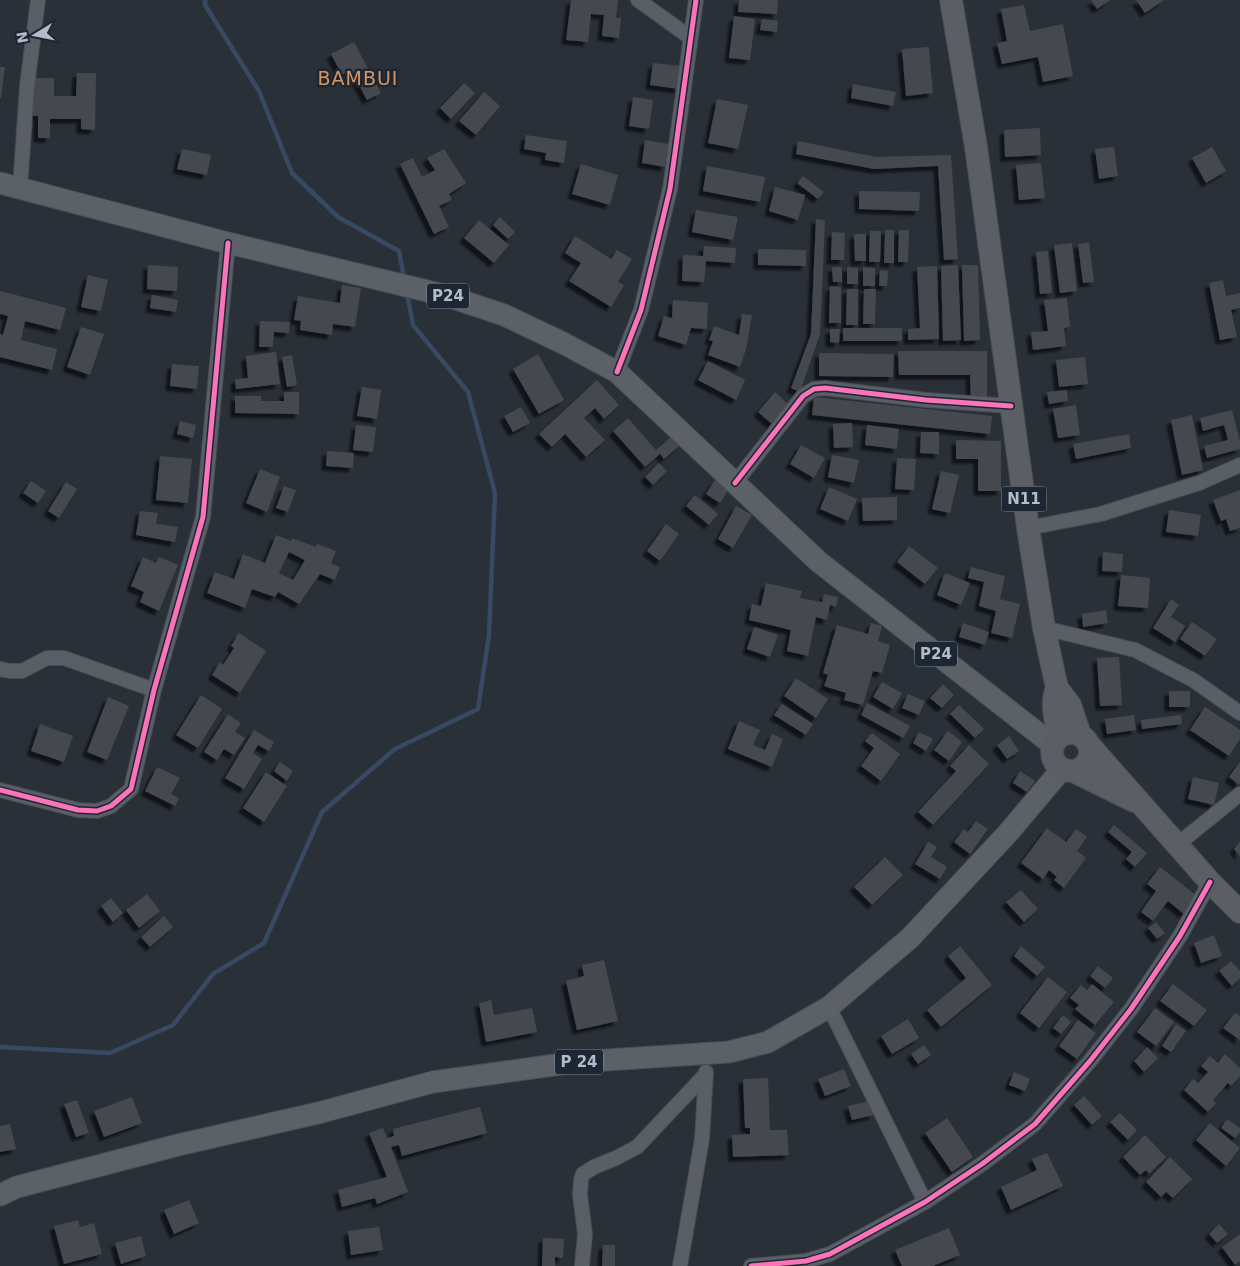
<svg xmlns="http://www.w3.org/2000/svg" width="1240" height="1266" font-family="'DejaVu Sans',sans-serif">
<style>
.lines{fill:none;stroke-linecap:round;stroke-linejoin:round}
.stream{stroke:#384963;stroke-width:4.5}
.building{fill:#444950;fill-rule:evenodd;filter:url(#shadow)}
.minor-casing{stroke:#484c53;stroke-width:16}
.primary-casing{stroke:#484c55;stroke-width:23}
.trunk-casing{stroke:#474c53;stroke-width:24}
.minor{stroke:#5a5e66;stroke-width:14}
.primary{stroke:#5c6168;stroke-width:21}
.trunk{stroke:#5b5f64;stroke-width:22}
.cycleway-casing{stroke:#1d2633;stroke-width:8}
.cycleway{stroke:#fb73b8;stroke-width:5}
.labels{text-anchor:middle;dominant-baseline:central;stroke-width:5;stroke-linejoin:round;paint-order:stroke}
.shield{fill:#1d2633;stroke:#878f9c;stroke-width:1}
.shield-label{font-size:15px;font-weight:bold;fill:#b4bcc9}
.quarter-label{font-size:19px;letter-spacing:1px;fill:#d59563;stroke:#1d2633}
</style>
<defs>
<filter id="shadow"><feDropShadow dx="-4.5" dy="4.5" stdDeviation="1" flood-color="#0009"/></filter>
</defs>
<rect width="100%" height="100%" fill="#2a3038"/>
<g class="lines">
<!-- stream -->
<path class="stream" d="M205 0V5L259 91 292 173 338 217 399 251 404 278
M0 1047 110 1053 173 1025 213 974 264 943 322 812 395 749 478 709 489 635 495 493 468 392 413 325 407 293"/>
</g>
<!-- building -->
<path class="building" d="M571 0H618L616 18H621L619 38 602 36 604 15 591 14 588 42 566 40Z
M739 0H778L777 14 738 12Z
M1091 0H1110L1097 9Z
M1136 0H1164L1145 13Z
M1024 5 1030 31 1063 24 1073 76 1043 82 1038 57 1002 64 997 43 1007 41 1001 9Z
M734 16 755 19 750 60 729 58Z
M762 19 778 21 777 32 760 30Z
M354 42 381 93 367 100 351 70 342 75 331 54Z
M929 47 933 93 906 96 902 49Z
M653 63 682 66 679 89 650 85Z
M0 67H5L1 98H0Z
M77 73H96L95 130 81 129V119H50V138H38V116H32L33 78H54V96H76Z
M464 83 475 93 451 119 440 108Z
M853 84 896 92 893 106 851 98Z
M484 92 500 106 476 135 459 121Z
M633 97 653 100 649 129 629 126Z
M717 99 748 105 738 149 708 143Z
M1040 128 1041 155 1005 157 1004 130Z
M526 135 567 141 564 163 545 160 546 153 524 149Z
M645 140 669 144 665 167 642 163Z
M798 141 876 157 951 155 958 259 944 260 938 166 874 169 796 154Z
M1114 147 1118 176 1099 179 1095 149Z
M1212 147 1226 171 1206 183 1192 158Z
M182 149 211 155 207 175 177 169Z
M444 149 466 183 449 194 452 200 439 206 449 227 434 234 400 164 413 158 422 177 435 170 427 158Z
M1041 163 1045 198 1019 200 1016 165Z
M581 164 618 175 610 205 572 194Z
M707 166 765 177 760 202 703 191Z
M803 176 824 192 818 199 797 183Z
M775 187 805 195 798 220 769 211Z
M859 191 920 192 919 211 859 209Z
M696 210 738 217 733 240 692 232Z
M500 217 515 232 508 239 493 225Z
M816 219 825 220 820 334 800 392 791 388 811 334Z
M479 220 509 245 494 263 464 238Z
M885 230H894V263H884Z
M899 230H909L908 262H898Z
M870 231H881L880 262H869Z
M832 232 845 233 844 260H831Z
M854 234H866V261H855Z
M575 236 611 259 617 250 632 259 618 282 624 285 611 307 569 281 581 263 565 253Z
M1089 242 1094 282 1083 283 1078 244Z
M1072 243 1077 291 1060 293 1054 245Z
M704 246 736 248 735 263 706 261 704 282 682 281 683 255 703 256Z
M758 249 806 250V266L758 265Z
M1048 251 1052 293 1040 294 1036 252Z
M148 265 178 267 177 291 147 289Z
M958 265 961 340 943 341 941 266Z
M962 265H978L980 340 964 341Z
M937 266 939 339 908 340V329L920 328 917 267Z
M832 267H842V282H833Z
M847 267 858 268V284H847Z
M863 267 875 268V286H863Z
M880 270 888 271 887 286H879Z
M88 275 108 280 101 311 81 307Z
M1223 280 1226 296 1240 293V308L1231 310 1237 337 1220 340 1209 283Z
M342 285 361 288 355 327 333 324 332 335 300 330 301 321 294 320 298 296 340 303Z
M830 286 841 287V323H829Z
M847 289H858V325H846Z
M864 289H876L875 324H863Z
M0 291 66 308 60 330 25 321 21 340 57 349 52 370 0 357V334L3 335 8 316 0 314Z
M152 295 178 300 176 312 150 308Z
M1067 298 1070 327 1064 328 1066 346 1033 350 1031 332 1048 331 1044 300Z
M673 300 708 303 707 329 691 328 686 345 658 336 664 316 672 318Z
M742 314 752 315 746 349 740 367 708 355 713 341 709 340 714 326 739 335Z
M260 321 290 322 289 333 274 332 273 347H259Z
M81 327 104 334 90 375 67 367Z
M843 328H902V341H843Z
M830 329H840L839 343 830 342Z
M898 351H987V401H971L970 375H899Z
M276 352 280 384 236 389 235 379 248 378 246 356Z
M819 353 894 354 893 377 819 376Z
M538 354 564 400 539 414 513 369Z
M292 355 297 385 287 387 282 357Z
M1085 357 1088 384 1059 387 1056 360Z
M708 361 745 380 736 400 698 380Z
M172 364 199 366 197 389 170 386Z
M597 380 619 405 604 419 595 408 584 418 605 440 586 457 565 434 552 447 539 434Z
M362 387 381 390 377 419 357 416Z
M1067 390 1068 401 1049 404 1047 392Z
M284 392H299V414L235 413V396H261V401H284Z
M775 392 790 406 773 425 758 412Z
M814 397 992 416 990 434 812 415Z
M1076 405 1080 435 1058 438 1053 409Z
M521 407 530 423 513 432 504 416Z
M1232 410 1240 442V449L1207 458 1204 446 1228 440 1224 425 1203 431 1200 418Z
M1192 415 1203 470 1182 475 1171 420Z
M628 418 656 450 671 437 679 446 664 459 660 454 645 467 613 431Z
M180 421 196 425 193 438 177 434Z
M852 423 853 447 834 448 833 424Z
M356 425 376 427 373 452 353 450Z
M867 425 899 429 897 449 865 445Z
M921 432H939V454L920 453Z
M1129 434 1131 448 1076 459 1073 444Z
M956 440 1001 441V491H978V459H956Z
M801 445 825 458 814 478 790 464Z
M327 451 354 453 353 468 326 466Z
M832 455 859 460 854 483 828 477Z
M160 456 192 459 188 503 156 500Z
M897 458 916 459 914 490 895 489Z
M659 463 667 471 653 485 645 477Z
M260 469 280 477 267 512 246 503Z
M941 471 959 475 950 513 932 509Z
M715 480 729 489 720 503 706 494Z
M31 481 46 491 38 503 23 493Z
M66 482 77 489 59 518 48 511Z
M284 486 296 490 288 512 276 508Z
M829 487 857 499 848 521 820 509Z
M1240 490V528L1230 531 1226 519 1221 521 1213 500Z
M695 495 718 514 709 525 686 506Z
M897 497V520L863 521 862 498Z
M736 506 752 515 733 548 718 539Z
M1169 510 1201 515 1198 536 1166 532Z
M140 511 158 513 156 524 178 527 175 542 136 535Z
M666 524 679 534 660 561 647 551Z
M276 535 291 541 292 538 316 547 317 544 336 551 331 563 340 567 335 580 320 574 299 604 278 592 275 597 252 589 245 608 207 593 215 572 234 579 243 554 265 563ZM289 552 305 560 293 580 279 573Z
M909 546 938 568 925 584 897 562Z
M1103 552 1123 554 1122 572 1102 571Z
M143 557 156 563 159 557 178 565 159 611 140 602 144 592 131 586Z
M971 567 1005 576 1000 599 1020 604 1012 638 991 633 996 611 979 606 984 582 968 578Z
M945 573 970 583 961 605 937 595Z
M1121 575 1150 578 1148 608 1118 606Z
M766 583 802 591 800 598 822 602 824 594 838 597 836 607 830 605 827 620 816 617 808 656 787 651 791 630 749 620 752 604 761 606Z
M1171 599 1179 605 1171 617 1185 626 1175 642 1153 628Z
M1106 610 1108 623 1083 627 1082 614Z
M1192 622 1217 639 1205 656 1180 639Z
M871 623 882 626 878 641 890 645 882 673 873 671 863 705 844 700 846 693 824 686 828 675 823 673 837 625 868 634Z
M963 623 989 632 985 645 959 637Z
M754 627 778 635 770 657 747 649Z
M239 633 266 651 240 693 212 675 220 662 223 665 234 648 231 646Z
M1119 657 1122 705 1100 706 1097 658Z
M796 678 828 699 816 718 784 696Z
M882 682 902 693 893 709 873 697Z
M943 684 954 695 942 708 930 698Z
M1169 691H1190V707H1169Z
M908 694 925 701 919 715 902 708Z
M201 695 222 709 198 748 176 735Z
M108 697 129 706 107 760 87 752Z
M867 703 910 726 903 738 861 715Z
M782 704 813 724 806 735 774 715Z
M959 705 984 729 975 738 950 714Z
M1205 707 1240 730V739L1229 756 1190 730Z
M228 714 241 723 235 732 245 738 234 755 224 749 217 760 204 752Z
M1134 715 1136 730 1107 734 1105 719Z
M1181 715 1182 724 1142 729 1141 720Z
M739 721 760 730 753 745 765 750 772 734 783 739 772 767 728 749Z
M40 724 73 736 64 762 31 751Z
M254 730 274 742 269 751 258 745 253 753 262 759 244 789 225 778Z
M948 731 962 742 949 761 934 750Z
M919 732 933 739 926 751 913 743Z
M872 733 900 754 881 781 861 766 874 748 865 741Z
M1009 736 1019 751 1007 759 997 745Z
M969 745 989 764 933 825 918 812 956 771 950 766Z
M280 762 293 771 287 781 274 771Z
M1240 762V783L1239 785 1229 777Z
M157 767 180 778 171 794 179 798 175 806 145 791Z
M1020 771 1035 781 1027 792 1013 783Z
M266 772 287 786 264 822 243 808Z
M1193 777 1219 783 1214 805 1188 799Z
M976 821 988 829 970 854 954 842 964 829 968 832Z
M1114 825 1147 853 1135 867 1126 859 1132 852 1108 832Z
M1047 828 1066 842 1076 829 1087 837 1077 851 1086 858 1064 888 1054 880 1057 877 1049 870 1043 879 1021 863Z
M928 842 937 847 931 857 947 867 940 879 915 864Z
M1240 842V856L1234 849Z
M885 857 903 875 872 905 854 887Z
M1160 867 1197 896 1184 914 1168 901 1153 921 1141 912 1156 891 1147 884Z
M1021 890 1038 909 1024 922 1006 902Z
M147 894 160 911 139 928 126 910Z
M111 898 123 913 113 922 101 906Z
M164 916 173 927 150 947 141 937Z
M1156 922 1165 933 1157 939 1148 928Z
M1214 935 1222 956 1201 963 1194 943Z
M960 946 992 985 941 1027 927 1010 966 978 948 956Z
M1021 946 1045 967 1037 976 1014 956Z
M604 960 618 1021 577 1030 566 981 584 976 582 965Z
M1231 961 1240 971V978L1232 986 1219 971Z
M1098 966 1113 978 1105 988 1090 976Z
M1048 977 1067 992 1039 1028 1020 1013Z
M1092 984 1114 1002 1095 1025 1075 1009 1079 1005 1070 998 1081 985 1087 990Z
M1173 984 1207 1010 1194 1026 1160 1001Z
M491 1000 494 1015 532 1008 537 1032 486 1042 479 1003Z
M1155 1008 1174 1022 1156 1046 1137 1032Z
M1235 1013 1240 1016V1040L1223 1028Z
M1063 1015 1071 1022 1061 1034 1053 1028Z
M908 1019 919 1038 892 1054 881 1036Z
M1078 1020 1096 1033 1077 1059 1059 1046Z
M1176 1024 1186 1031 1171 1052 1162 1046Z
M924 1045 931 1055 918 1064 911 1054Z
M1147 1047 1158 1058 1144 1072 1134 1061Z
M1225 1054 1240 1068V1076L1231 1086 1228 1083 1213 1100 1216 1103 1208 1112 1184 1090 1193 1079 1198 1083 1208 1072 1201 1066 1210 1056 1218 1063Z
M844 1069 851 1086 825 1096 818 1079Z
M1014 1072 1030 1079 1025 1091 1009 1085Z
M768 1078 770 1130H787L789 1155 733 1157 732 1135 750 1134V1128H745L743 1079Z
M1084 1096 1102 1116 1092 1125 1074 1105Z
M132 1097 142 1123 104 1137 94 1111Z
M77 1100 89 1133 76 1137 64 1104Z
M870 1101 874 1115 852 1120 848 1106Z
M480 1107 487 1133 402 1156 399 1145 391 1147 408 1192 377 1204 375 1198 342 1207 338 1190 387 1177 369 1133 383 1128 387 1138 394 1136 393 1129Z
M1120 1113 1137 1130 1128 1140 1110 1122Z
M947 1118 973 1157 952 1172 925 1133Z
M1227 1119 1240 1128V1132L1235 1138 1221 1128Z
M1210 1123 1240 1148 1226 1166 1196 1140Z
M10 1124 16 1149 0 1152V1126Z
M1145 1135 1166 1157 1149 1174 1146 1170 1140 1175 1123 1157Z
M1047 1153 1063 1186 1011 1210 1001 1187 1037 1170 1032 1159Z
M1170 1157 1192 1179 1173 1198 1166 1192 1161 1197 1146 1182Z
M189 1200 199 1223 174 1234 164 1210Z
M78 1220 80 1227 94 1223 102 1254 64 1264 54 1226Z
M1219 1224 1228 1234 1217 1243 1209 1234Z
M379 1227 383 1250 351 1255 348 1231Z
M949 1228 960 1255 933 1266H902L895 1250Z
M1240 1234V1261L1235 1265 1222 1247Z
M141 1236 146 1256 121 1264 115 1243Z
M543 1238 564 1239 563 1258 555 1257V1266H542Z
M603 1245H615V1266H602Z"/>
<g class="lines">
<defs>
<path id="minor" d="M638 0 691 38
M20 189 27 86 38 0
M617 372 641 310 670 189 696 0
M735 483 803 396 814 389 825 388 926 400 1011 406
M1028 528 1101 514 1199 483 1240 465
M1044 628 1135 650 1193 680 1240 713
M0 669 10 671H22L47 658H64L154 690
M0 790 78 810 97 811 111 806 131 789 154 690 203 517 228 243
M1178 844 1240 794
M829 1007 925 1202
M582 1266 585 1234 580 1195 581 1180 583 1174 594 1167 616 1158 637 1147 706 1074
M680 1266 702 1139 706 1072
M751 1266 806 1261 830 1254 925 1202 982 1164 1035 1124 1090 1061 1131 1009 1180 936 1210 882"/>
<path id="primary" d="M0 183 228 243 444 295 504 315 563 343 617 372 819 562 1053 745
M0 1195 17 1187 178 1145 318 1113 433 1082 576 1062 729 1052 768 1042 829 1007 910 938 1008 833 1062 769"/>
<path id="trunk" d="M951 0 976 147 1028 528 1044 628 1057 688 1070 705 1080 735
M1057 688C1050 704 1056 720 1059 737
M1052 752a19 19 0 1 1 38 0a19 19 0 1 1-38 0Z
M1089 745 1210 882 1240 912
M1073 771 1134 801"/>
</defs>
<!-- minor casing -->
<use href="#minor" class="minor-casing"/>
<!-- primary casing -->
<use href="#primary" class="primary-casing"/>
<!-- trunk casing -->
<use href="#trunk" class="trunk-casing"/>
<!-- minor -->
<use href="#minor" class="minor"/>
<!-- primary -->
<use href="#primary" class="primary"/>
<!-- trunk -->
<use href="#trunk" class="trunk"/>
<defs>
<path id="cycleway" d="M617 372 641 310 670 189 696 0
M735 483 803 396 814 389 825 388 926 400 1011 406
M0 790 78 810 97 811 111 806 131 789 154 690 203 517 228 243
M751 1266 806 1261 830 1254 925 1202 982 1164 1035 1124 1090 1061 1131 1009 1180 936 1210 882"/>
</defs>
<!-- cycleway casing -->
<use href="#cycleway" class="cycleway-casing"/>
<!-- cycleway -->
<use href="#cycleway" class="cycleway"/>
</g>
<g class="labels">
<!-- shield labels -->
<g class="shield">
<rect x="427" y="283.5" width="42" height="25" rx="4"/>
<rect x="1001.5" y="486.5" width="45" height="25" rx="4"/>
<rect x="915" y="641.5" width="42" height="25" rx="4"/>
<rect x="555" y="1049.5" width="48" height="25" rx="4"/>
</g>
<g class="shield-label">
<text x="448" y="296">P24</text>
<text x="1024" y="499">N11</text>
<text x="936" y="654">P24</text>
<text x="579" y="1062">P 24</text>
</g>
<!-- quarter labels -->
<g class="quarter-label">
<text x="358" y="78">BAMBUI</text>
</g>
</g>
<!-- north arrow -->
<g transform="translate(35 35) rotate(260)" stroke="#1d2633" stroke-width="4" paint-order="stroke">
<path d="M0-4L9 19L0 12L-9 19Z" fill="#b4bcc9"/>
<text y="-8" font-size="14" font-weight="bold" text-anchor="middle" fill="#b4bcc9">N</text>
</g>
</svg>
